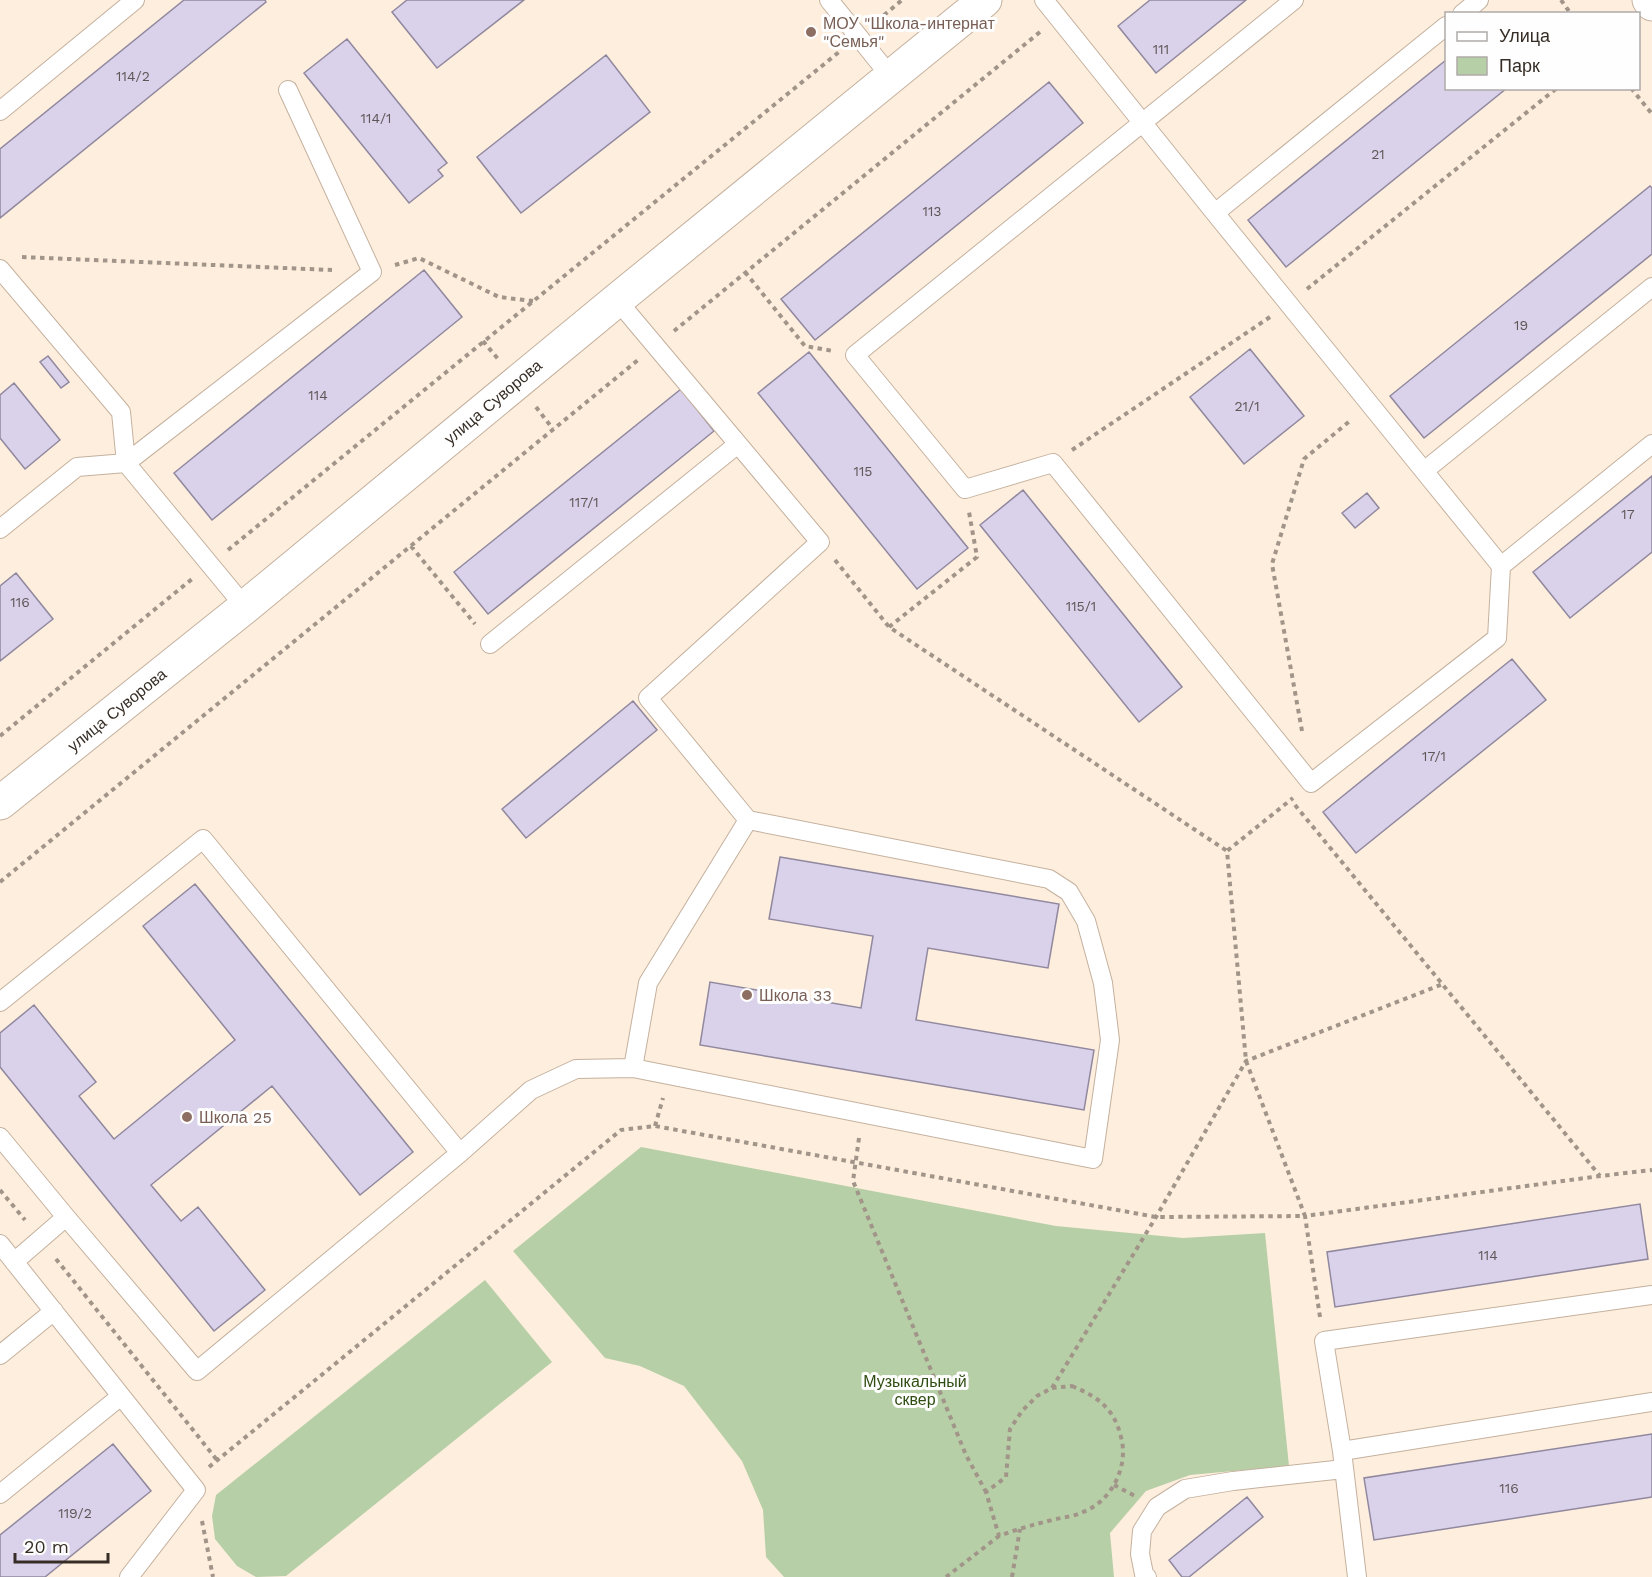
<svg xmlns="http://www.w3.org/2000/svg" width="1652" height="1577" font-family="'Work Sans',sans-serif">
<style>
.green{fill:#b7cfa6}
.building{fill:#dad1ea;stroke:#90889e;stroke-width:1.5}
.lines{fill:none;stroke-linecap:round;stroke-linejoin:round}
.service-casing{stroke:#c4b19e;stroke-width:20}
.tertiary-casing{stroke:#c4b19e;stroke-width:35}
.secondary-casing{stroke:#c4b19e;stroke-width:35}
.path{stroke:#a19589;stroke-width:4;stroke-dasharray:4.5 4.5;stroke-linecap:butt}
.service{stroke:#fff;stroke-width:18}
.tertiary{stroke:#fff;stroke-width:33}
.secondary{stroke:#fff;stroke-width:33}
.education-dot{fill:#8d6e63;stroke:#fefefe;stroke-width:2}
.labels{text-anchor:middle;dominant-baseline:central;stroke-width:6;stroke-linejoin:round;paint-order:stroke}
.number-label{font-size:14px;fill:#5f5757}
.education-label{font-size:16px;fill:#785e54;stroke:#fefefe;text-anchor:start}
.street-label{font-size:16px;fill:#362e26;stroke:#fefefe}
.park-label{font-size:16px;fill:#2f4d12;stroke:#fefefe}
</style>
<rect width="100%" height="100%" fill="#feeede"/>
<!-- green -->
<path class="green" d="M641 1147 1056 1226 1183 1238 1265 1233 1289 1466 1190 1475 1146 1491 1110 1533 1114 1577H784L766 1557 763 1510 742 1461 684 1386 640 1366 605 1358 513 1251Z
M485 1280 552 1362 286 1576 256 1577 237 1566 215 1539 212 1516 216 1495Z"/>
<!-- building -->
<path class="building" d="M184 0H265L266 2 0 218V149Z
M407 0H524L437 68 392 12Z
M1150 0H1246L1156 73 1118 26Z
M347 39 447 163 438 170 443 176 409 203 304 73Z
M606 55 650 112 521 213 477 157Z
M1446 60V88H1507L1286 267 1248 220Z
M1049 82 1083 123 815 340 781 299Z
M1650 186 1652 188V254L1424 438 1390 396Z
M424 270 462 317 212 520 174 473Z
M1250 349 1304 416 1244 464 1190 397Z
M809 352 968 548 917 589 758 393Z
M48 356 69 382 61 388 40 362Z
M14 383 60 440 25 469 0 438V395Z
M681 389 714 431 488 614 454 572Z
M1652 476V552L1570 618 1533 572Z
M1023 490 1182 687 1139 722 980 525Z
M1367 493 1379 508 1355 528 1342 513Z
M16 573 53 619 0 661V586Z
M1512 659 1546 700 1356 853 1323 812Z
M633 701 657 730 526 838 502 809Z
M780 857 1059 904 1048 968 928 948 916 1020 1094 1050 1084 1110 700 1045 710 982 861 1008 873 936 769 919Z
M195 884 413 1152 360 1195 272 1086 151 1185 181 1221 198 1207 265 1290 214 1331 0 1067V1033L34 1005 96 1082 79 1096 114 1139 235 1040 143 926Z
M1640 1204 1648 1259 1335 1307 1327 1252Z
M1652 1434V1497L1374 1540 1364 1478Z
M113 1444 151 1491 45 1577H0V1535Z
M1247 1497 1263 1517 1189 1577H1182L1169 1560Z"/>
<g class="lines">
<defs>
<path id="service" d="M829 0 891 77
M1044 0 1215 213
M1294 0 855 355 965 489 1053 463 1311 783 1497 638 1501 566
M1462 14 1479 0
M1446 26 1215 213 1424 471 1652 287
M0 111 135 0
M0 269 121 412 126 463 77 467 0 529
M1424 471 1501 566 1652 444
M245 607 126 463 372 272 288 90
M490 644 738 444 617 300
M0 1002 203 839 460 1153
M633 1068 648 983 748 820 648 698 820 542 738 444
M0 1137 66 1217 197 1371 460 1153 531 1090 576 1069 633 1068 1093 1159 1110 1040 1103 983 1086 921 1069 892 1049 879 748 820
M0 1244 196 1490 129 1577
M14 1262 66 1217
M0 1355 54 1311
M1342 1451 1652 1402
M0 1494 121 1396
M1147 1577 1144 1574 1140 1554 1142 1531 1157 1507 1185 1489 1233 1481 1344 1469
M1357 1577 1342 1451 1324 1341 1652 1295"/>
<path id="tertiary" d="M1649 0 1652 4"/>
<path id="secondary" d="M0 803 245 607 617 300 985 0"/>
</defs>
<!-- service casing -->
<use href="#service" class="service-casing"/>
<!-- tertiary casing -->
<use href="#tertiary" class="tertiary-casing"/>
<!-- secondary casing -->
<use href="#secondary" class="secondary-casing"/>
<!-- path -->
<path class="path" d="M1561 0 1571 14
M877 21 902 0
M1631 88 1652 114
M22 257 332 270
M395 265 419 258 499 297 533 301
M745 272 805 346 833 351
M1307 289 1557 88
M674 331 1040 32
M483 341 498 359
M536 407 553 429
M1072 450 1270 317
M411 546 475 624
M228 550 839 52
M835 560 889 627 1227 851
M889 627 977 557 969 512
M1302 731 1272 564 1304 459 1351 420
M0 736 192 579
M1295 805 1600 1176
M0 882 638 360
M655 1126 663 1098
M859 1138 853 1181 966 1455 986 1492
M0 1190 25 1220
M56 1259 217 1460
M1320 1317 1305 1216 1600 1176 1652 1170
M1072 1386C1098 1397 1114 1408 1121 1437 1129 1466 1112 1501 1083 1512 1075 1516 1065 1517 1056 1519 1036 1524 1017 1529 999 1536L986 1492 1006 1477 1010 1429 1022 1411 1037 1396 1052 1388Z
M1052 1388 1156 1217 1246 1061 1443 984
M209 1467 621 1130 655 1126 1156 1217 1305 1216 1246 1061 1227 851 1293 798
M1114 1485 1135 1496
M202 1521 213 1577
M946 1577 999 1536
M1012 1577 1020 1529"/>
<!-- service -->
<use href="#service" class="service"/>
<!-- tertiary -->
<use href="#tertiary" class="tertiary"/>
<!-- secondary -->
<use href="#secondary" class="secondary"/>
</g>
<!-- markers -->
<g class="education-dot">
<circle cx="811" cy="32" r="6"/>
<circle cx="747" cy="995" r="6"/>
<circle cx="187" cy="1117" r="6"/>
</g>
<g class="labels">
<!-- number labels -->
<g class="number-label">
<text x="1161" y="49">111</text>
<text x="133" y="76">114/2</text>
<text x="376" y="118">114/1</text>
<text x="1378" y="154">21</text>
<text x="932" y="211">113</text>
<text x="1521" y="325">19</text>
<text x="318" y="395">114</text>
<text x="1247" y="406">21/1</text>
<text x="863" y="471">115</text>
<text x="584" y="502">117/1</text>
<text x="1628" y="514">17</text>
<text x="20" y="602">116</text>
<text x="1081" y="606">115/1</text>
<text x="1434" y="756">17/1</text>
<text x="1488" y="1255">114</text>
<text x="1509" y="1488">116</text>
<text x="75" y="1513">119/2</text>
</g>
<!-- education labels -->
<g class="education-label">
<text x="823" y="23">МОУ "Школа-интернат<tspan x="823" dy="18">"Семья"</tspan></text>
<text x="759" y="995">Школа 33</text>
<text x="199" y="1117">Школа 25</text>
</g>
<!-- street labels -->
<g class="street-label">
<text transform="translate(493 402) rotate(-40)">улица Суворова</text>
<text transform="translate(117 710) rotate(-39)">улица Суворова</text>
</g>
<!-- park labels -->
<g class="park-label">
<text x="915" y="1381">Музыкальный<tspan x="915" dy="18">сквер</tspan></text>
</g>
</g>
<!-- legend -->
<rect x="1445" y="12" width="195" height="78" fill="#fefefe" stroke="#aeaba8" stroke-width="1.5"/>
<rect x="1457" y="32" width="30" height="9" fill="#ffffff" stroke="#aeaba8" stroke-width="1.5"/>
<text x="1499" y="42" font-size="18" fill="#362e26">Улица</text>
<rect x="1457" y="57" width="30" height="18" fill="#b7cfa6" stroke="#aeaba8" stroke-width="1.5"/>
<text x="1499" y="72" font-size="18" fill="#362e26">Парк</text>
<!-- scale -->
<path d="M15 1553v9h93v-9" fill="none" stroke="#362e26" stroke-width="3"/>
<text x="24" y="1553" font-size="18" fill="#362e26" stroke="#fefefe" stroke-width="4.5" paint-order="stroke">20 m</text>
</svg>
